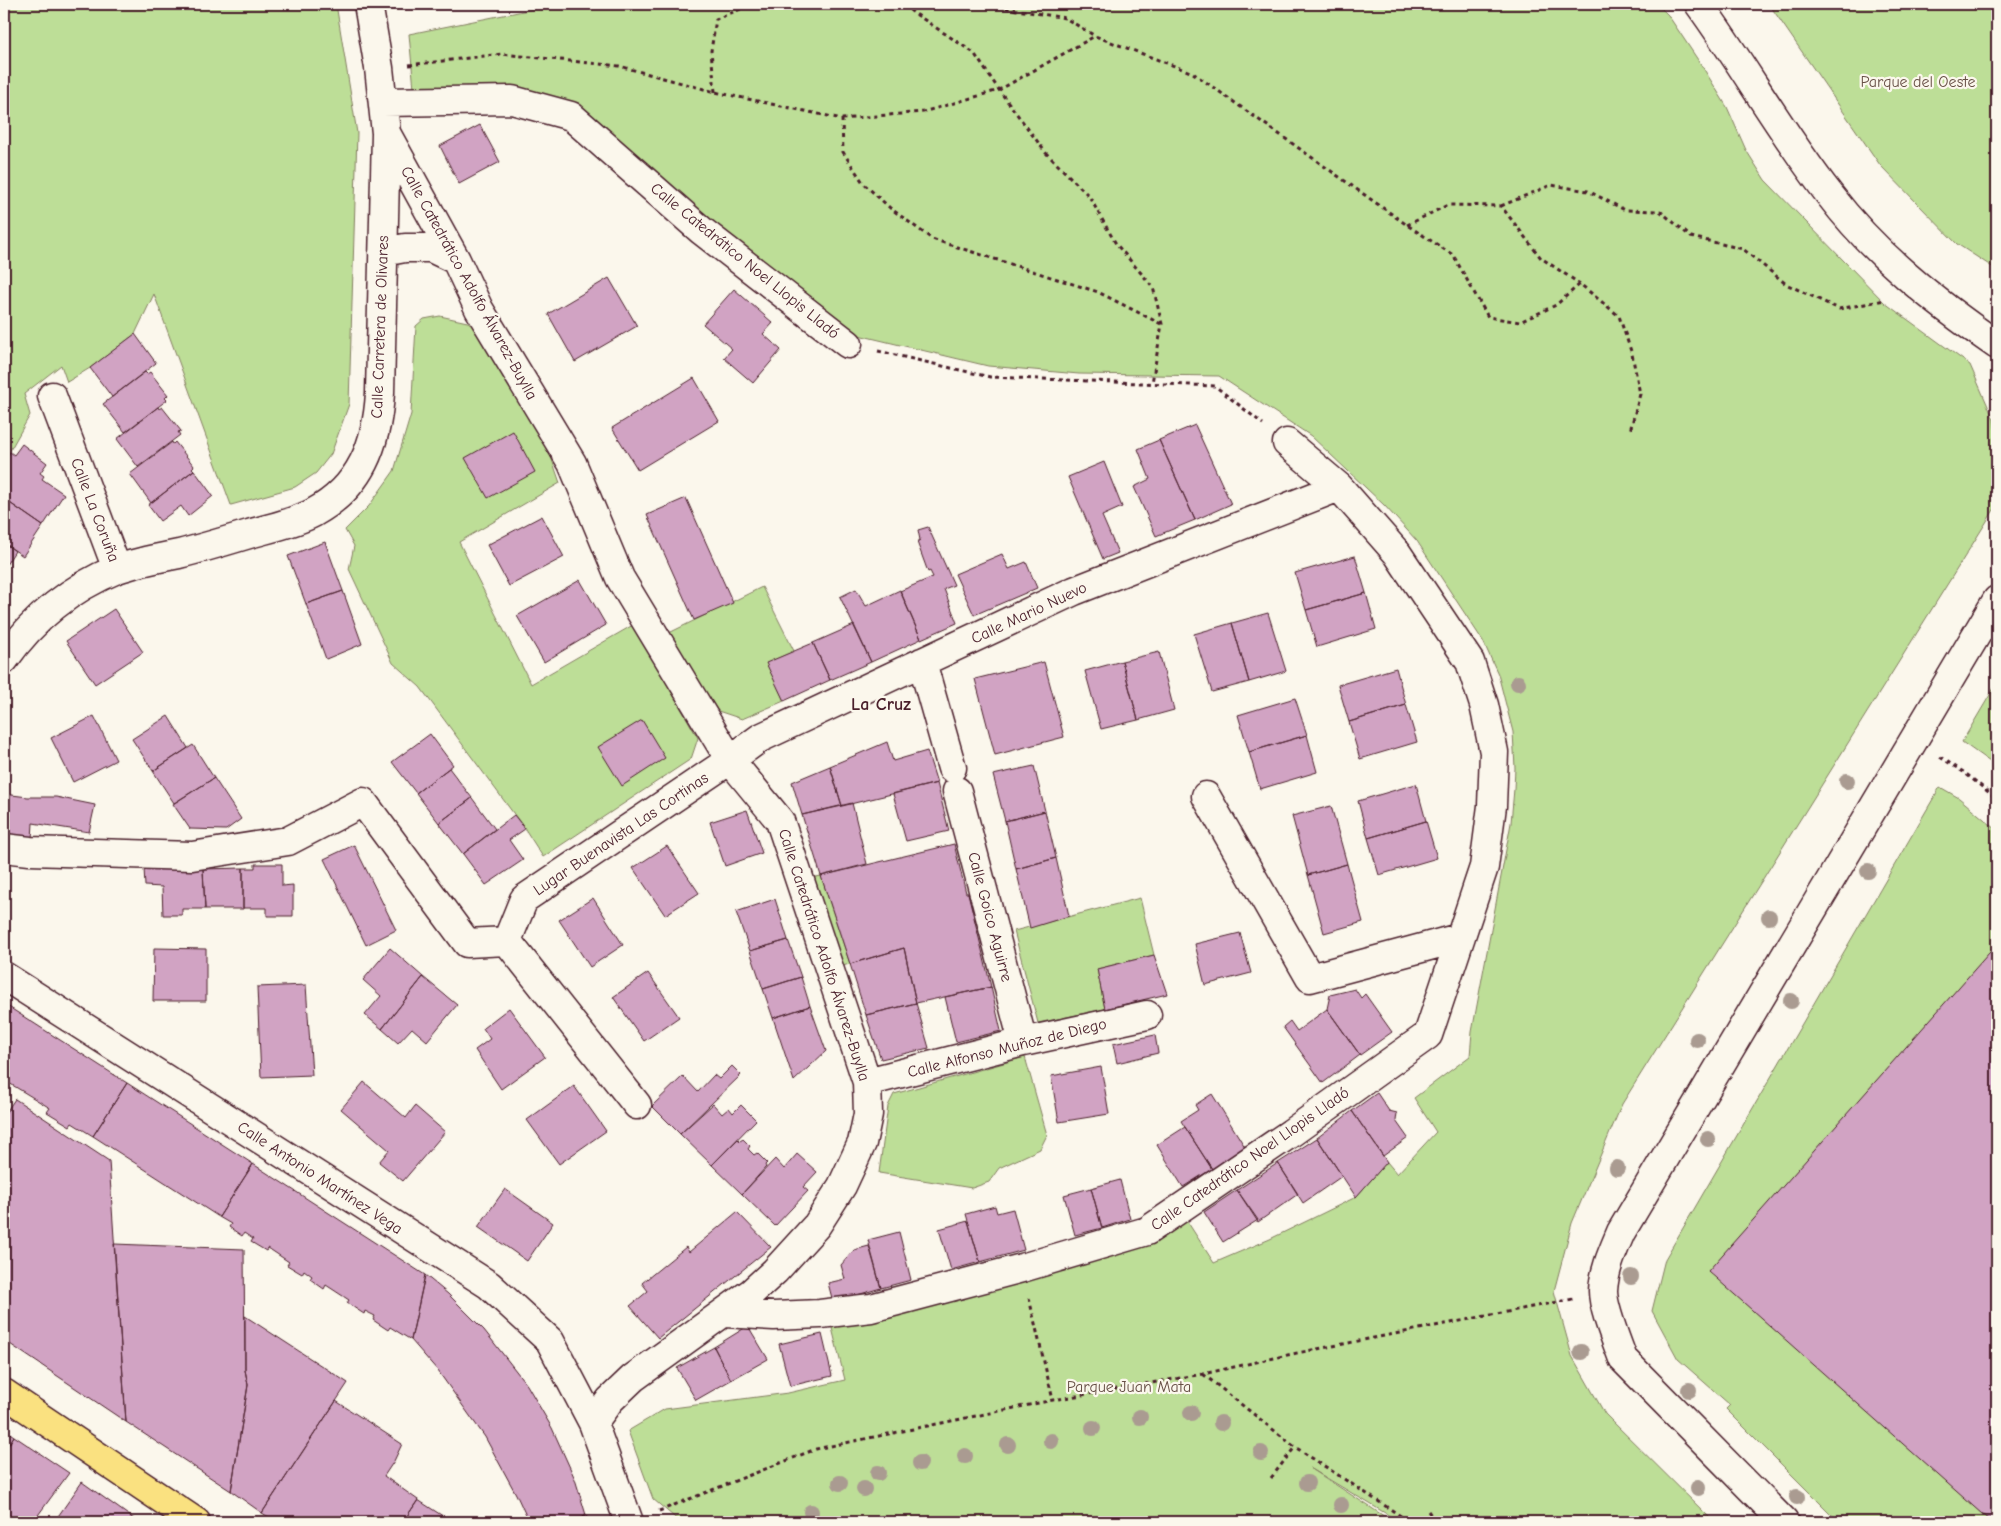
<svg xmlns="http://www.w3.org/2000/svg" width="2001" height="1526" font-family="'Comic Neue',sans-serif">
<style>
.green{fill:#bdde97;stroke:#847e61}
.building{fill:#d1a3c3;stroke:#4a1f2b}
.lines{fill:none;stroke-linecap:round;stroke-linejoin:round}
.minor-casing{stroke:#4a1f2b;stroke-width:31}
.highway-casing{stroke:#4a1f2b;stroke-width:31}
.path{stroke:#4a1f2b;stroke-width:3;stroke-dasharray:4 4;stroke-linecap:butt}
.minor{stroke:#fbf7ec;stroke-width:28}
.highway{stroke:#fae180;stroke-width:28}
.tree{fill:#aa9b91}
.labels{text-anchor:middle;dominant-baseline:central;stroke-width:4.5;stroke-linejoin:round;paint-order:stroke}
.park-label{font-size:16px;fill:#674f46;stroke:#fbf7ec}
.street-label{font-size:16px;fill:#4a1f2b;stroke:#fbf7ec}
.neighbourhood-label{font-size:18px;font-weight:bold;fill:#4a1f2b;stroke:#fbf7ec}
</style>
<rect width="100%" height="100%" fill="#fbf7ec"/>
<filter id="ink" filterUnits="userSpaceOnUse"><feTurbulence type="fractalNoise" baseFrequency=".02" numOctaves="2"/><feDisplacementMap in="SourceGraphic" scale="10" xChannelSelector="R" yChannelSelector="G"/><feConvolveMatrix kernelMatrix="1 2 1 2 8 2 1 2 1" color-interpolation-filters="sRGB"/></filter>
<g filter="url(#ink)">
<!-- green -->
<path class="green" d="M4 4H144L145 7 177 4H336L357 133 349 404 331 454 316 473 295 487 231 505 154 294 135 334 90 368 67 382 61 365 24 394 30 415 4 461Z
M558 4H1657L1668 15 1702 66 1727 107 1746 150 1765 180 1885 303 1970 365 1994 420 1997 440V505L1622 1104 1572 1223 1554 1291 1572 1356 1605 1414 1714 1522H1400L1310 1468 1393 1522H680L653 1499 628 1431 665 1409 788 1393 845 1380 831 1324 1185 1218 1214 1263 1270 1239 1356 1197 1387 1162 1397 1174 1436 1132 1414 1098 1470 1056 1472 1032 1511 823 1514 789 1515 768 1513 732 1498 674 1483 641 1417 541 1384 505 1311 436 1219 376 1079 374 988 366 850 333 748 257 567 104 414 89 409 34Z
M1769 4H1997V270L1957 244 1880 165Z
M440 316 472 323 547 445 560 483 459 542 531 684 633 625 698 738 691 759 543 857 525 829 420 687 393 663 349 569 354 546 345 530 369 506 394 471 411 414 416 326 424 319Z
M762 587 794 651 767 663 784 701 742 719 718 711 667 634Z
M1997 683V767L1962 742Z
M1940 787 1959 798 1997 830V1522H1839L1726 1409 1730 1405 1678 1359 1652 1311 1665 1259Z
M821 876 850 964 838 967 811 878Z
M1140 898 1154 955 1097 969 1105 1009 1038 1023 1014 931Z
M1025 1057 1047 1135 1040 1149 999 1168 989 1182 972 1188 879 1173 888 1106 894 1094Z"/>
<!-- building -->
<path class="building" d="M480 125 500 162 459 184 440 146Z
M609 278 637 326 575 362 548 314Z
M734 289 773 323 763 334 781 350 753 383 724 358 732 349 703 324Z
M135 334 156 363 112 397 90 368Z
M145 372 147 374 150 372 168 395 165 398 167 400 125 432 103 404Z
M694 378 719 421 638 470 612 428Z
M158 407 159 409 162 407 181 431 178 432 180 435 138 467 117 439Z
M1195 425 1231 504 1195 520 1159 440Z
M513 431 535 472 488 498 465 458Z
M1159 440 1195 520 1156 536 1134 487 1150 479 1138 449Z
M172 442 173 444 175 442 194 466 192 468 194 470 151 503 130 474Z
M22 444 47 463 40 473 44 476 42 479 64 494 43 526 4 499V483L7 478 4 476V461L10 452 14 455Z
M1104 462 1122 507 1102 516 1118 553 1103 559 1068 477Z
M194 470 213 496 188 516 181 506 160 521 148 505Z
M686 498 733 603 694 620 647 515Z
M4 499 43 526 23 556 4 543Z
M542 516 564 557 509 586 487 545Z
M928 527 954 585 944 589 957 623 921 639 900 591 933 577 930 571 928 572 917 542 920 540 918 530Z
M325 542 343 591 306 604 288 556Z
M4 543 15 551 4 568Z
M1002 554 1009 569 1026 562 1037 588 974 615 955 574Z
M1355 556 1366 593 1306 610 1295 573Z
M580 580 606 625 544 662 517 616Z
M856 589 866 606 900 590 921 639 871 662 840 597Z
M343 591 362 644 326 659 306 604Z
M1366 593 1376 629 1317 647 1306 610Z
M114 609 143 652 95 684 66 641Z
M1268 613 1286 671 1249 682 1232 623Z
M1232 623 1249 682 1212 692 1194 634Z
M854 625 871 662 830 680 813 643Z
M813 643 830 680 784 701 766 663Z
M1159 652 1174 710 1138 720 1122 661Z
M1122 661 1138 720 1101 729 1085 671Z
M1044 662 1064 737 995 755 975 679Z
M1396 668 1406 705 1349 722 1338 685Z
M1295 698 1307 735 1249 752 1238 715Z
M1406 705 1417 742 1360 759 1349 722Z
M94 716 116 760 73 782 51 738Z
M168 716 188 748 153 771 132 739Z
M642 720 665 758 622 786 598 747Z
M430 734 453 765 416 793 392 762Z
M1307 735 1317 772 1260 789 1249 752Z
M887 742 893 761 927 751 937 783 842 806 830 766Z
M193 745 214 778 174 803 153 771Z
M830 766 842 806 802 815 792 782Z
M1034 766 1045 811 1005 821 993 775Z
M449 768 472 798 439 823 416 793Z
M214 778 241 819 226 830 190 829 173 804Z
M937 783 949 831 906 841 893 794Z
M1416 784 1426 821 1368 838 1358 801Z
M4 794 28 797H56L95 805 89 832 33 823 32 839 4 836Z
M472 798 495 829 463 854 439 823Z
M852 803 867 864 821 876 802 815Z
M1331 806 1347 864 1308 875 1292 816Z
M747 810 762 853 725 866 710 822Z
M1045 811 1056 858 1016 869 1005 821Z
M514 815 525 829 509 840 523 860 486 885 463 854Z
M1426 821 1437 858 1379 875 1368 838Z
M954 844 966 893H968L991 987 916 1003 904 948 850 964 821 876Z
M354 845 396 930 366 945 324 859Z
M667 846 699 893 665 915 633 868Z
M1056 858 1069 916 1030 928 1016 869Z
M255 864H282V886L293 885V916H267V908H243V868H255Z
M1347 864 1363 922 1324 933 1308 875Z
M144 868 203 869 205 909H182V915H163L162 887 145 886Z
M243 868V909H205L203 869Z
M593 898 623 945 590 967 559 920Z
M775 899 788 940 750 951 736 912Z
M1240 933 1251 973 1205 985 1195 944Z
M788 940 801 977 763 989 750 951Z
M1997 944V1522H1991L1708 1271Z
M154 948 206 949V1001H153Z
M390 948 423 977 382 1029 365 1015 381 996 363 980Z
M904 948 916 1003 866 1015 850 964Z
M1154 955 1167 994 1105 1009 1097 969Z
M648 973 679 1017 644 1041 613 997Z
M423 977 457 1005 427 1041 412 1028 398 1043 382 1029Z
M801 977 810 1006 773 1018 763 989Z
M306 985 312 1075 261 1077 257 987Z
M991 987 1001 1031 956 1042 945 997Z
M1355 989 1361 998 1365 994 1392 1032 1360 1055 1327 1009 1330 995Z
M916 1003 929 1048 881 1059 866 1015Z
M4 1004 127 1083 93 1136 72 1123 70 1126 47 1112 50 1108 4 1080Z
M810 1006 826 1051 794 1081 773 1018Z
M509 1008 545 1057 501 1089 475 1050 490 1039 483 1028Z
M1327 1009 1360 1055 1323 1083 1283 1027 1290 1021 1297 1031Z
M1155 1035 1158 1053 1117 1063 1113 1044Z
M732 1066 741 1075 680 1134 652 1106 683 1076 698 1092 714 1075 719 1079Z
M1101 1067 1109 1114 1059 1122 1051 1076Z
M364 1082 406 1118 415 1106 445 1132 403 1181 379 1162 389 1150 341 1109Z
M127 1083 253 1164 219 1217 93 1136Z
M574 1086 606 1131 559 1164 527 1120Z
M1377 1093 1389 1111 1397 1113 1396 1121 1408 1138 1383 1156 1352 1111Z
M1212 1094 1245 1147 1212 1169 1181 1121 1198 1110 1195 1105Z
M15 1099 109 1161 126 1422 4 1340V1115Z
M713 1104 722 1114 729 1108 733 1113 741 1105 756 1120 712 1165 680 1134Z
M1352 1111 1387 1162 1356 1197 1317 1138Z
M1185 1127 1212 1169 1183 1187 1157 1145Z
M1317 1138 1342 1176 1303 1203 1278 1163Z
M738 1139 740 1141 743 1139 750 1146 748 1149 754 1155 757 1153 767 1163 765 1165 766 1167 742 1194 712 1165Z
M797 1154 817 1172 803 1187 808 1191 775 1226 742 1194 775 1159 784 1169Z
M1278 1163 1298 1194 1258 1222 1237 1190Z
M253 1164 425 1275 411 1340 390 1327 388 1330 373 1320 375 1316 365 1311 364 1314 347 1303 349 1300 326 1285 324 1289 310 1279 312 1276 304 1270 302 1274 287 1265 289 1262 268 1248 266 1251 251 1242 253 1239 244 1233 242 1236 229 1227 231 1224 219 1217Z
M1120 1180 1130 1219 1102 1228 1091 1188Z
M1091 1188 1102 1228 1075 1235 1064 1195Z
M505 1189 553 1223 527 1261 478 1227Z
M1237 1190 1258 1220 1223 1242 1204 1212Z
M995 1206 997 1213 1013 1209 1024 1250 980 1262 966 1214Z
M737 1212 771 1247 658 1338 630 1306 648 1291 642 1283 686 1247 689 1252Z
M968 1221 980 1262 951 1270 939 1229Z
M899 1232 911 1280 881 1288 868 1240Z
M114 1244 244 1249 245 1370 248 1385 231 1491 126 1422Z
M869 1246 881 1288 833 1302 828 1283 845 1279 841 1265 854 1250Z
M425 1275 448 1294 484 1330 527 1385 552 1428 575 1479 586 1515 576 1522H529L516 1494 485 1437 438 1371 411 1340Z
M245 1316 348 1383 262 1513 231 1491 248 1385 245 1370Z
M748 1326 768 1359 731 1380 714 1347Z
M822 1334 832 1376 790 1386 779 1344Z
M714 1347 731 1380 696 1400 677 1368Z
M336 1401 402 1444 394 1461 384 1476 418 1500 403 1522H277L262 1513Z
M4 1429 14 1436 4 1452Z
M14 1436 69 1473 33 1522H4V1452Z
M82 1482 138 1522H54Z
M418 1500 452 1522H403Z
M586 1515 589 1522H576Z"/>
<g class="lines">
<defs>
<path id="minor" d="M1699 4C1744 66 1782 134 1829 194 1875 255 1935 302 1997 345
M383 102 512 100 571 116 702 231 848 344
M386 133 456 260 479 309 572 463 620 578 730 760 780 821 867 1082 868 1114 862 1143 842 1186 817 1225 775 1271 752 1292 633 1378 610 1400 593 1423 629 1522
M383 252 405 248H431L456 260
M52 396 117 569
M4 660C32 620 71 588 117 569 137 562 159 558 179 554 203 548 226 541 249 534 270 528 294 523 313 513 361 487 377 444 380 393L386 133 379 68 368 4
M922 662 952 768
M957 791 1023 1042
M1206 796 1310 978 1459 938
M4 848 30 851 192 856 288 841 363 802 467 943 507 941
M4 976 489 1285 550 1341 593 1423
M867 1082 1023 1042 1147 1015
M637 1105 507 941 524 899 730 760 760 738 1074 591 1339 487
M725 1313 774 1316 820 1314 871 1308 1022 1268 1147 1231 1291 1133 1428 1035 1484 867 1492 806 1494 752 1484 705 1470 662 1397 553 1339 487 1287 443
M1784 1522 1623 1359C1617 1342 1603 1309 1603 1291 1604 1270 1613 1251 1621 1232L1997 600"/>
<path id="highway" d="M4 1393 196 1522"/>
</defs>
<!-- minor casing -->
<use href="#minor" class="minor-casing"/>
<!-- highway casing -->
<use href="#highway" class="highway-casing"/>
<!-- path -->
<path class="path" d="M904 4 911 11 974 53 999 90 1046 153 1089 196 1116 244 1153 287 1162 324 1152 383
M982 4 1065 18 1095 36 1193 73 1407 225 1453 255 1488 317 1520 322 1556 305 1580 284 1619 316 1632 354 1640 394 1630 431
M409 65 502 54 619 66 715 92 842 119 923 112 999 90 1095 36
M715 92 711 51 716 19 753 4
M842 119 843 152 864 184 890 208 932 239 1098 292 1161 324
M1501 206 1551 185 1588 191 1625 210 1660 211 1691 237 1743 249 1786 284 1839 309 1885 300
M1407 225 1448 205 1501 206 1541 258 1580 284
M878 351 990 377 1215 386 1263 424
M1940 757 1965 773 1997 799
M1029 1298 1053 1400
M1203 1374 1295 1447 1410 1522
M1271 1478 1295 1447
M659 1511 816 1449 1053 1400 1203 1374 1292 1354 1573 1299
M1428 1511 1436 1522"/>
<!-- minor -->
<use href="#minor" class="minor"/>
<!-- highway -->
<use href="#highway" class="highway"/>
</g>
<!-- trees -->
<g class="tree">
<circle cx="1518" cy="683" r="8"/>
<circle cx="1847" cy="781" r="8"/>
<circle cx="1868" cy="871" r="8"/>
<circle cx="1769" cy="917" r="8"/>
<circle cx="1791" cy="1001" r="8"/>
<circle cx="1697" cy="1040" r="8"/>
<circle cx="1708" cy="1139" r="8"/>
<circle cx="1617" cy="1168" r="8"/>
<circle cx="1631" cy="1277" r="8"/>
<circle cx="1581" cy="1352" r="8"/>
<circle cx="1689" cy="1390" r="8"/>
<circle cx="1191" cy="1413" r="8"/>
<circle cx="1140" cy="1417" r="8"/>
<circle cx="1221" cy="1423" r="8"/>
<circle cx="1093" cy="1428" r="8"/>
<circle cx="1051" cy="1441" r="8"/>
<circle cx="1008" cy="1445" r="8"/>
<circle cx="1261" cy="1453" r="8"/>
<circle cx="965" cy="1456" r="8"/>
<circle cx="920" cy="1463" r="8"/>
<circle cx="878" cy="1473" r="8"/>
<circle cx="840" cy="1483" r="8"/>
<circle cx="1307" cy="1483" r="8"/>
<circle cx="1698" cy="1488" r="8"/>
<circle cx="864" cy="1489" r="8"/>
<circle cx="1797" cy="1497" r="8"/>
<circle cx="1341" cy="1505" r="8"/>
<circle cx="811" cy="1512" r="8"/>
</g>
</g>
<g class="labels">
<!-- park labels -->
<g class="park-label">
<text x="1918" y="82">Parque del Oeste</text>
<text x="1129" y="1387">Parque Juan Mata</text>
</g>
<!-- street labels -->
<g class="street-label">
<text transform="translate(745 261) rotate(39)">Calle Catedrático Noel Llopis Lladó</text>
<text transform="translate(469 283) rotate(61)">Calle Catedrático Adolfo Álvarez-Buylla</text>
<text transform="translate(380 327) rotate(-88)">Calle Carretera de Olivares</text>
<text transform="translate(95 510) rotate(69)">Calle La Coruña</text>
<text transform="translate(1029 613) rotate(-25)">Calle Mario Nuevo</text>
<text transform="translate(621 834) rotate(-34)">Lugar Buenavista Las Cortinas</text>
<text transform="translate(990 917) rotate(75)">Calle Goico Aguirre</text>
<text transform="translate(824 955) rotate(72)">Calle Catedrático Adolfo Álvarez-Buylla</text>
<text transform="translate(1007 1048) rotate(-14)">Calle Alfonso Muñoz de Diego</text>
<text transform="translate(1250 1159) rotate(-35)">Calle Catedrático Noel Llopis Lladó</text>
<text transform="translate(320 1178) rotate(33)">Calle Antonio Martínez Vega</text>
</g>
<!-- neighbourhood labels -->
<g class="neighbourhood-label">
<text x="881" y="704">La Cruz</text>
</g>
</g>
<!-- margin -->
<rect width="2001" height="1526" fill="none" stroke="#fbf7ec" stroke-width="20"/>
<rect x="10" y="10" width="1981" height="1506" fill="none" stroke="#4a1f2b" stroke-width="2" filter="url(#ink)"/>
</svg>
